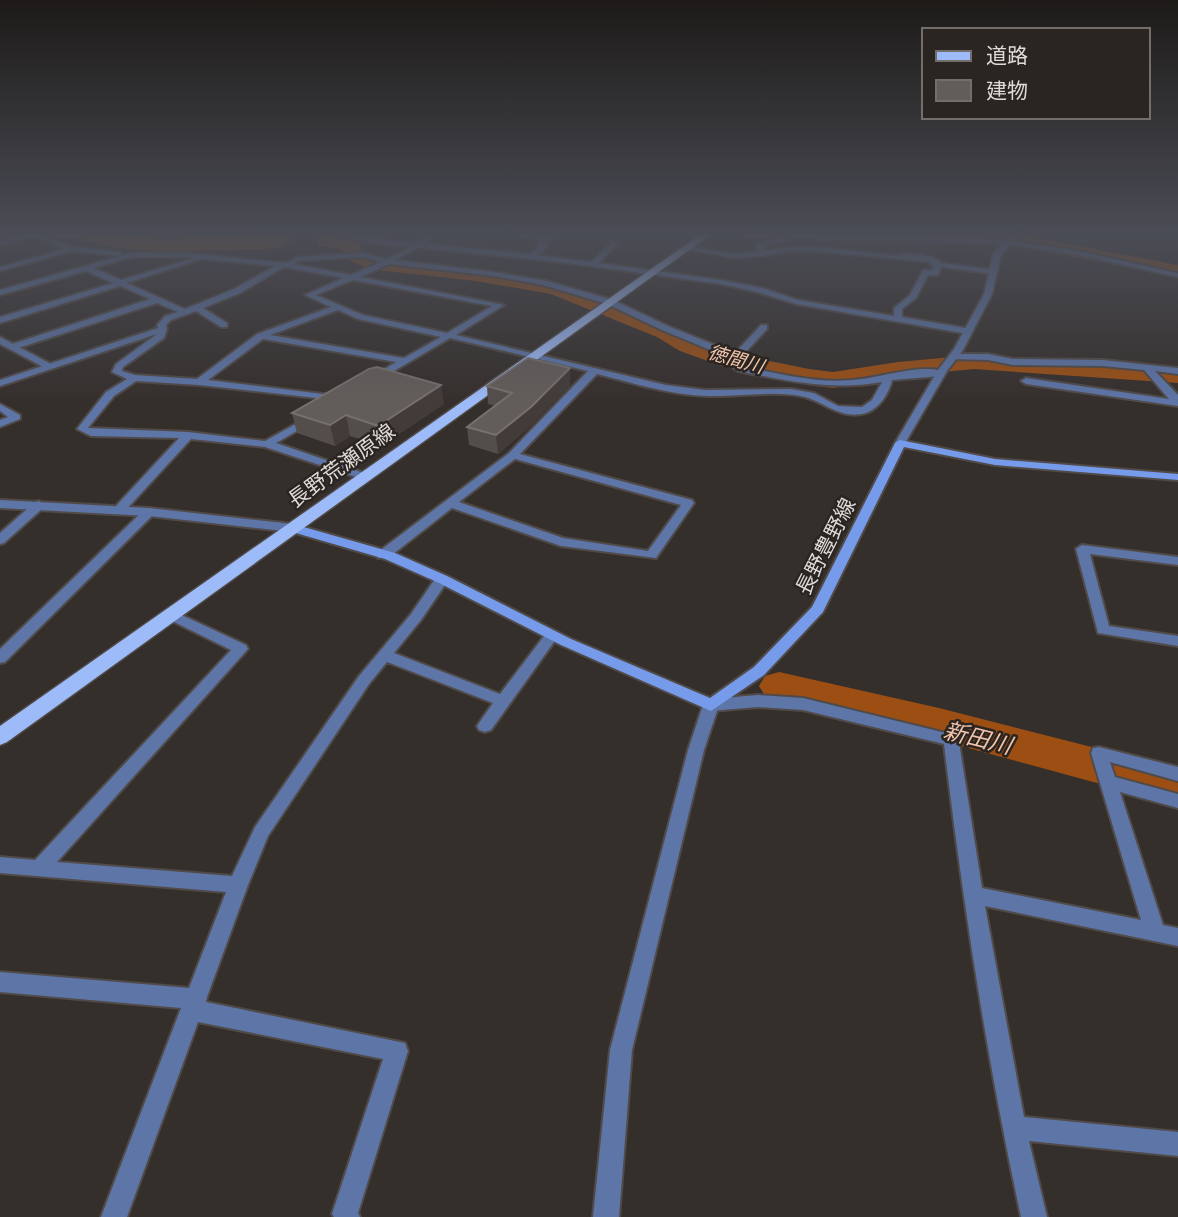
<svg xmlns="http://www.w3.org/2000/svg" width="1178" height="1217" font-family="'Open Sans','Noto Sans JP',sans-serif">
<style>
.water{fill:#9d4f13}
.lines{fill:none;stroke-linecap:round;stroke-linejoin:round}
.stream{stroke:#9d4f13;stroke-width:3.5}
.river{fill:#9d4f13;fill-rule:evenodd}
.minor-casing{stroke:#504a48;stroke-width:4}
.tertiary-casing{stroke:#504a48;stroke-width:4}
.secondary-casing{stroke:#504a48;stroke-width:4}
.primary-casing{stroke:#504a48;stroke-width:3}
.minor{fill:#5d75a7;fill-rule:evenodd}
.tertiary{fill:#5d75a7;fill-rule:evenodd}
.secondary{fill:#769beb;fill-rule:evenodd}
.primary{fill:#9dbbf8;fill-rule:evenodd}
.wall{fill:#544e4b}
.shaded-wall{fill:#423b38}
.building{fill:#635d5a;stroke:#76706e;stroke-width:2}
.labels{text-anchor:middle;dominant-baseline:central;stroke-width:5;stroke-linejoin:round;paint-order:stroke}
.far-water-label{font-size:19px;font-style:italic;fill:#f1c4ab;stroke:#2b2522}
.street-label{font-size:21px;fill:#dedad8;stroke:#2b2522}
.water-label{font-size:23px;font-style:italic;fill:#f1c4ab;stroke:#2b2522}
</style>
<rect width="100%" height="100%" fill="#352f2c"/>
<!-- water -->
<path class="water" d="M302 232 283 246 262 250C203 248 125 259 70 235 97 228 142 239 172 238 216 238 259 232 302 232Z"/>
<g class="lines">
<!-- stream -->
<path class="stream" d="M295 233 333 235
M42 236 70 235
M0 238 13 236"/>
<!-- river -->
<path class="river" d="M325 232H340V238L358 241 361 251 373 258 476 269 563 285 673 327 696 341 734 354 809 369 833 372 898 362 974 355 1178 367V383L974 369 898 376 833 388 809 385 719 365 680 351 657 337 551 294 476 281 369 269 344 258 341 249 319 246 317 242Z
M738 232H1006L1178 265V277L1006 244 747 237Z
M779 672 939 708 1178 769V805L939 740 765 696 759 686 765 676Z"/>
<defs>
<path id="minor" d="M24 232H35L73 247 120 252 123 255 132 253H187L287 263 297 257 363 253 387 259 410 247 367 243 353 238 356 232H364L360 236 416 243 430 232H438L424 244 531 254 539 246V240L509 232C519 232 539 238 546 237 552 235 556 232 563 232L546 242 547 247 538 255 591 262 613 242 617 244 599 263 721 280 762 288 798 300 894 316V308L910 295 923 270H932L934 266 930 264 931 262 814 251H787L762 256 732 258 683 248 687 246 732 254 758 252 757 244 789 234 998 239 1078 251 1178 273V277L1078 255 998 243 790 238 764 247 765 251C809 243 852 251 896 256 907 252 936 255 942 263L997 270 998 272 994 274 941 267 938 275H928L916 298 902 309V317L971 329V333L968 334 796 304 757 292 721 284 575 264 418 247 396 260 494 272 547 281 613 300 668 326 735 353 761 325H767V329L741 357 742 366C782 374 821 385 861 379 881 377 929 362 946 373L941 376 892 380C889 393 880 408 866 413 841 420 826 403 805 397 777 390 738 397 708 396 670 395 633 383 597 374L520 454 692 500 694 503 656 558 561 546 452 508 388 558H378L377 555 378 552 509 453 588 371 450 338 372 384 367 381 369 379 396 362 263 339 208 380 339 396 344 399 343 401 199 385 136 381 114 396 88 428 188 432 265 441 310 416 315 419 314 421 276 443 367 474V478H359L265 447 191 439 123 513 119 514 113 510 115 507 179 438 91 436 77 429 106 392 127 379 112 372 116 364 157 334 0 386V380L158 328 157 325 165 316 178 312 157 303 15 349H9V345L150 299 120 286 0 323V317L113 283 86 271 0 295V290L120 256 72 251 0 271V267L65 249ZM132 257H187L194 258 121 280 94 268ZM363 257 380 262 351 275 294 264 299 261ZM201 259 275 266 234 289 185 309 127 283ZM389 264 494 276 543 285 607 304 662 330 732 359 733 368 738 371C787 381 832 391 882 382L872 400 862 407 838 406 814 393 791 389 705 390 666 385 456 335 504 305 361 277ZM284 267 343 278 305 295 331 307 257 334 197 379 135 375 122 371 123 367 164 338 167 329 166 325 171 320 196 311 221 327H227V323L203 308 240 293ZM353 280 492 306 447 333 363 315 316 295ZM338 310 358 319 441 337 404 358 270 335ZM515 459 681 505 648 551 563 538 459 502Z
M953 354H988L1013 359 1103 360 1178 368V374L1155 371 1178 395V406L1026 384 1021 381 1026 378 1169 399 1144 370 1103 366 1013 365 988 360 950 359V355Z
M0 404 20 415V419L0 427V420L8 417 0 411Z
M39 501 45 505 43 508 4 543 0 544V533L35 502Z
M149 508 153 509 155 512 153 515 5 662 0 663V649L145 509Z
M1082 545 1178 557V565L1090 554 1109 626 1178 636V646L1098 633 1076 549Z
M442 575 449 579 421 620 394 653 500 694 547 632 552 630 559 635 491 730 485 732 479 730 477 726 493 703 387 662 369 684 268 836 248 885 207 997 206 1002 405 1043 408 1051 358 1213 360 1217H334L332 1214 383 1059 198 1022 127 1217H101L181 1008 0 992V972L189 988 226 892 0 873V857L35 860 231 650 166 618 164 615 171 610 246 645 248 649 57 862 232 876 255 827 359 676 411 614 437 576Z
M758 695 803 698 958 736 982 888 1141 920 1091 753 1093 748 1099 747 1178 767V781L1110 762 1115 777 1178 794V808L1120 792 1163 925 1178 928V946L985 906 1024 1117 1178 1132V1156L1029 1141 1047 1217H1021C987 1060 963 904 944 744L803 710 758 707 711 711 705 709 703 705 705 701 711 699Z"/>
<path id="tertiary" d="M31 232H44L0 245V241Z
M1014 232H1021L1001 255 992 294 963 350 947 371 904 445H896L895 443 938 370 954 349 984 294 993 254Z
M0 337 51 364 53 366 45 368 0 344Z
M0 500 149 508 293 524 299 528 293 532 149 516 0 508Z
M711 699 717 701 719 705 704 750 632 1050 619 1217H593L610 1050 688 750 703 705 705 701Z"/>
<path id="secondary" d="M900 440 995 459 1178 474V480L995 465 904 447 823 612 764 675 711 711 561 645 437 582 385 559 289 531 287 528 293 524 395 553 447 576 571 639 710 698 754 667 812 607 895 443Z"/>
<path id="primary" d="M704 232H714L7 742 0 745V726Z"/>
</defs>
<!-- minor casing -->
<use href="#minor" class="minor-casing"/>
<!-- tertiary casing -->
<use href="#tertiary" class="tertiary-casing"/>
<!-- secondary casing -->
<use href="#secondary" class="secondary-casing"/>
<!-- primary casing -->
<use href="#primary" class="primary-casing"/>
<!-- minor -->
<use href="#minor" class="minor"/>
<!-- tertiary -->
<use href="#tertiary" class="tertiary"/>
<!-- secondary -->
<use href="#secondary" class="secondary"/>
<!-- primary -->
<use href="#primary" class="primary"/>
</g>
<!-- wall -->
<path class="wall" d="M487 386H570L532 425 498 454 469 445 467 427 495 406 488 404Z
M444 404 381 446 350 436 335 446 297 433 292 413Z"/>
<!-- shaded-wall -->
<path class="shaded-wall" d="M570 368V386L532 425 498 454 496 435Z
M441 385 444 404 381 446 378 426Z
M346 415 350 436 335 446 330 425Z"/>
<!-- building -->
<path class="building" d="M528 358 570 368 531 407 496 435 467 427 512 393 487 386Z
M377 367 441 385 378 426 346 415 330 425 292 413 369 369Z"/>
<!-- sky -->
<linearGradient id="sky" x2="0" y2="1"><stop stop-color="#1d1a18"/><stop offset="0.58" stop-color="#4b4d56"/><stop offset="1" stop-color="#4b4d56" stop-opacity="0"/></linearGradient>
<rect width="1178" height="403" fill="url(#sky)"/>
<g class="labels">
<!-- far-water labels -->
<g class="far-water-label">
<text transform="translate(736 359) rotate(16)">徳間川</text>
</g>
<!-- street labels -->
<g class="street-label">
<text transform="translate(341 465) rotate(-36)">長野荒瀬原線</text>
<text transform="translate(825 546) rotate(-63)">長野豊野線</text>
</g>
<!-- water labels -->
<g class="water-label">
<text transform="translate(978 737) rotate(14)">新田川</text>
</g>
</g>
<!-- legend -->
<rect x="922" y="28" width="228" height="91" fill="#2b2522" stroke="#736d6b" stroke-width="2"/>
<rect x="936" y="51" width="35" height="10" fill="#9dbbf8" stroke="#736d6b" stroke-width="2"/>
<text x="986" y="63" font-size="21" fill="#dedad8">道路</text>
<rect x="936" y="80" width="35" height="21" fill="#635d5a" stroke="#736d6b" stroke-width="2"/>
<text x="986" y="98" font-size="21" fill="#dedad8">建物</text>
</svg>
